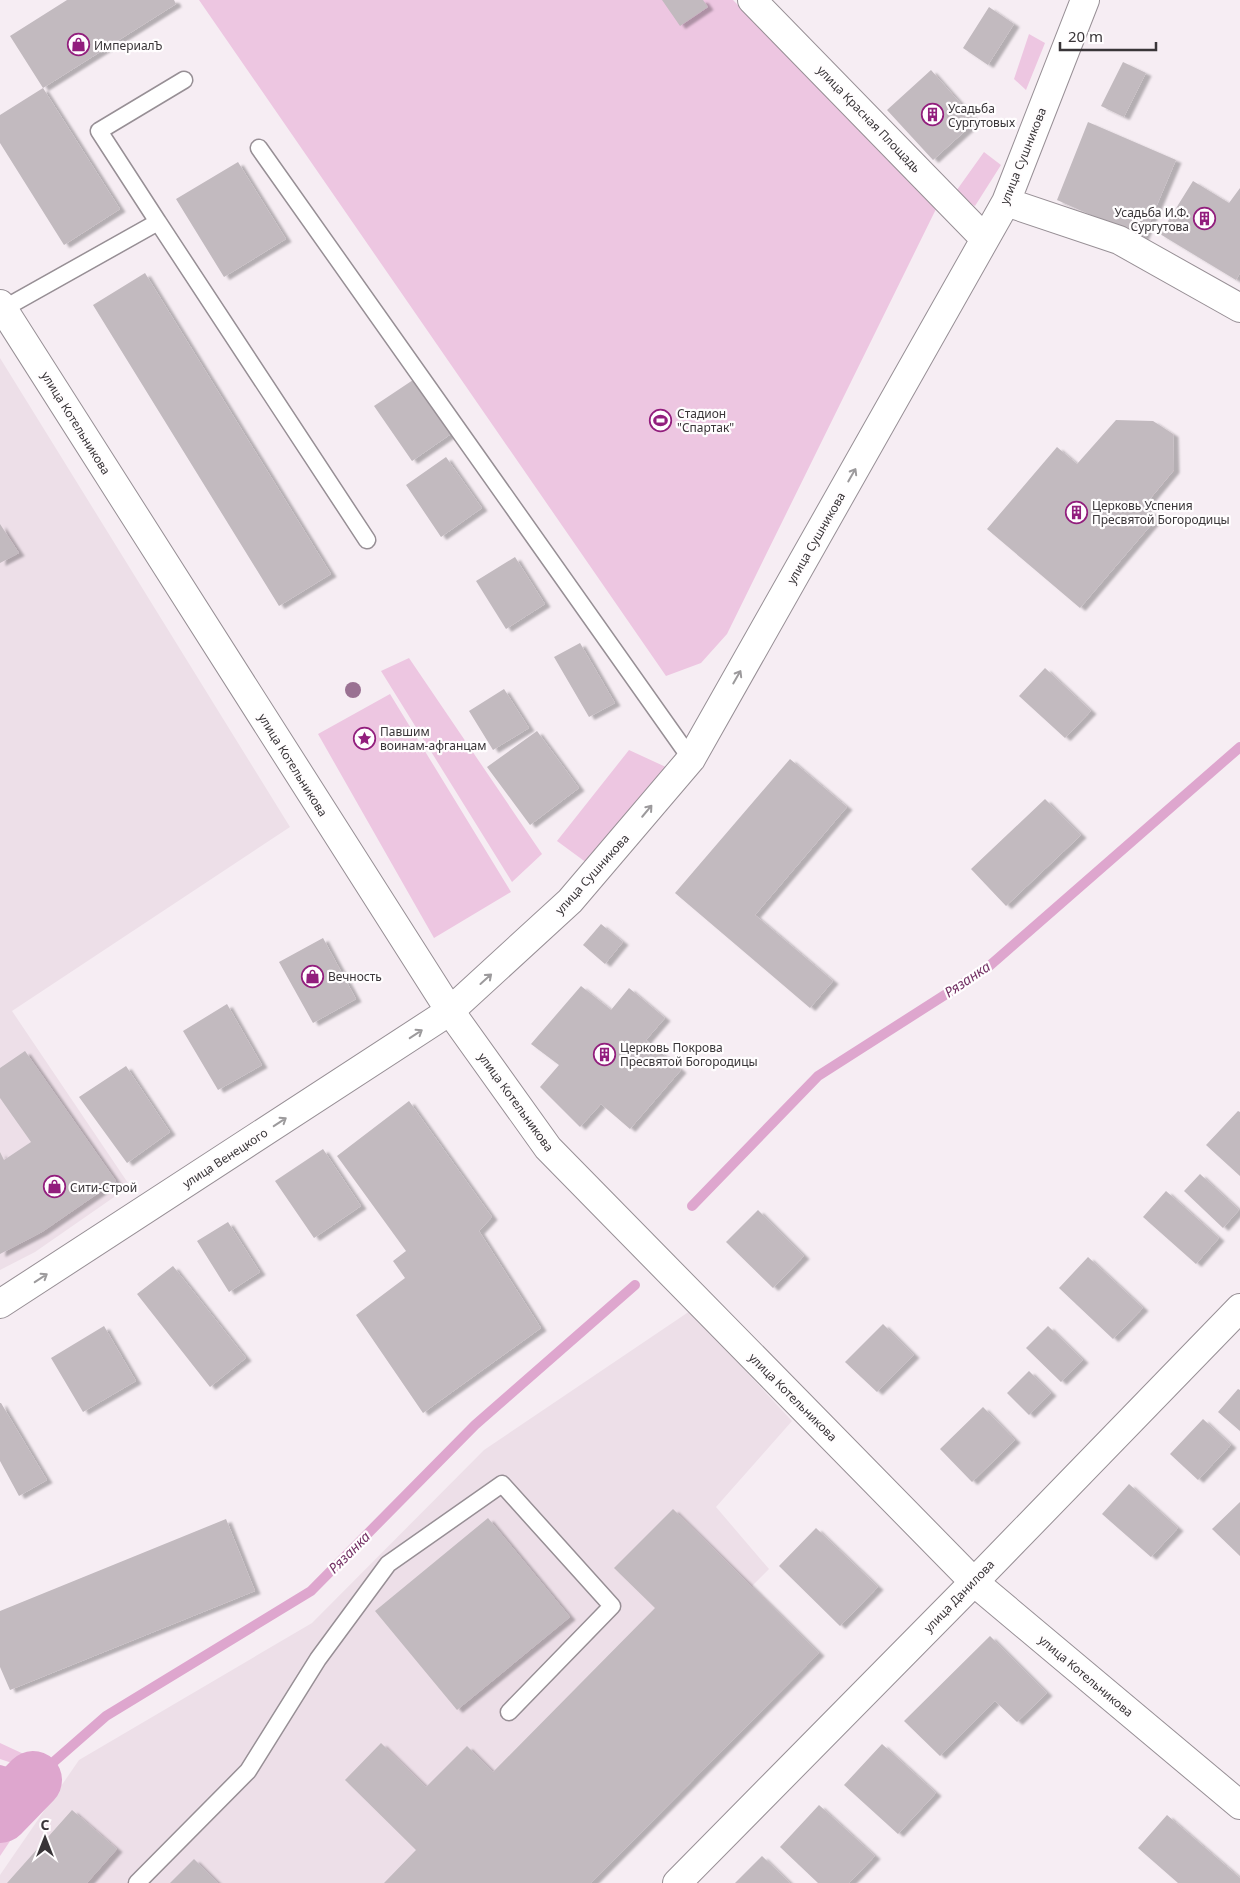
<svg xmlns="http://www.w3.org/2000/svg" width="1240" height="1883" font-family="'Noto Sans',sans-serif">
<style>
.built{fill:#eddfe8}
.green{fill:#edc6e1}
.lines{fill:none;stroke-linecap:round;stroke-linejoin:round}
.stream{stroke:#dea6ce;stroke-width:10}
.river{stroke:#dea6ce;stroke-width:58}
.building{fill:#c2babf;filter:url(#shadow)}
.service-casing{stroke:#978f95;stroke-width:19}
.minor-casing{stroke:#978f95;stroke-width:30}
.tertiary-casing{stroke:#978f95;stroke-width:30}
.service{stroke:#fff;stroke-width:16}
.minor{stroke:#fff;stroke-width:28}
.tertiary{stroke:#fff;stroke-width:28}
.tree{fill:#9a7192}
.oneway{stroke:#9c9a9c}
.labels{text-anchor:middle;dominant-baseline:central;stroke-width:4.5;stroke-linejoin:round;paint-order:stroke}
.poi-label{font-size:12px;fill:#393538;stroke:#fffdfe;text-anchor:start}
.street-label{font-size:12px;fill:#393538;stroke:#fffdfe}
.water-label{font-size:14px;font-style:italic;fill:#723063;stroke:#fffdfe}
</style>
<defs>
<filter id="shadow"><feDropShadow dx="5.5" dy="3" stdDeviation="1" flood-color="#0004"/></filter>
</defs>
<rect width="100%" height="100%" fill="#f6edf3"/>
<!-- built -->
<path class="built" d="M0 358 290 827 12 1011 130 1186 35 1252 0 1270Z
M690 1311 792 1421 716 1507 769 1569 752 1586 819 1653 591 1883H0V1875L79 1760 312 1623 484 1450Z"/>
<!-- green -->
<path class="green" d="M199 0H733L937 207 727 634 701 663 666 676Z
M1029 34 1045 43 1026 90 1014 79Z
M984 152 1001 165 975 206 954 194Z
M409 658 542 854 512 882 381 671Z
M390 694 511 892 434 938 318 734Z
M629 750 668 768 591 866 557 841Z
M0 1743 28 1756 27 1768 0 1759Z
M23 1795 37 1801 0 1856V1812Z"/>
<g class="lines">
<!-- stream -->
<path class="stream" d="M692 1206 818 1076 987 968 1240 747
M0 1770 33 1780 106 1716 311 1591 475 1425 635 1285"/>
<!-- river -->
<path class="river" d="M0 1814 33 1780"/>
</g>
<!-- building -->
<path class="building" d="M67 0H174L176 4 43 88 10 36Z
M662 0H703L708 7 680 26Z
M989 7 1014 24 988 65 963 48Z
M1123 62 1146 73 1124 117 1101 106Z
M931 70 976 121 933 160 887 110Z
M43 88 120 209 64 245 0 143V115Z
M1088 122 1176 160 1143 238 1057 200Z
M238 162 286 239 224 277 176 199Z
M1193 181 1229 203 1240 188V273L1236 280 1160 234Z
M145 273 331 574 279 606 93 305Z
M413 380 451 434 412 461 374 406Z
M1116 420 1153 421 1173 434 1174 470 1144 506 1157 518 1080 608 987 529 1057 447 1077 464Z
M446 457 482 508 441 537 406 485Z
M0 524 19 553 0 563Z
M515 557 545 604 506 629 476 581Z
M580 643 615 703 589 717 554 657Z
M1045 668 1091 711 1065 738 1019 696Z
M504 689 529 728 493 750 469 711Z
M537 731 579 788 530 825 487 767Z
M790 759 847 807 755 915 833 981 810 1008 675 893Z
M1045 799 1081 835 1006 906 971 869Z
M601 924 623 942 605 964 583 945Z
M323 938 356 999 313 1023 279 962Z
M581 986 611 1010 629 988 665 1018 646 1040 681 1070 630 1129 601 1104 580 1127 540 1087 559 1065 531 1044Z
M227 1004 262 1065 218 1090 183 1031Z
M25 1051 116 1181 42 1232 0 1254V1152L4 1160 31 1142 0 1098V1068Z
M126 1066 170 1132 127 1163 79 1097Z
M409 1101 492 1217 479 1231 541 1328 423 1413 356 1315 405 1278 393 1261 406 1251 337 1156Z
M1238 1111 1240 1112V1176L1206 1145Z
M323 1149 361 1206 314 1238 275 1181Z
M1200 1174 1239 1210 1223 1228 1184 1191Z
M1166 1191 1219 1238 1196 1264 1143 1217Z
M758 1210 804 1256 773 1288 726 1242Z
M228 1222 260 1272 229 1292 197 1241Z
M1088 1257 1143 1308 1113 1339 1059 1288Z
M173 1266 246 1358 210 1387 137 1294Z
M883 1324 914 1355 877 1392 845 1362Z
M104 1326 136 1381 83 1412 51 1358Z
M1048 1326 1083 1360 1061 1382 1026 1348Z
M1029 1371 1051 1393 1029 1415 1007 1393Z
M1238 1389 1240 1390V1431L1218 1412Z
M0 1403H1L47 1480 19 1496 0 1461Z
M983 1407 1015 1440 972 1482 940 1449Z
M1203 1419 1231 1445 1198 1480 1170 1454Z
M1129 1484 1178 1528 1151 1557 1102 1514Z
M1240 1502V1556L1212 1529Z
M673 1509 819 1653 591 1883H384L416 1850 345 1780 381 1743 426 1787 467 1746 493 1772 655 1608 614 1568Z
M488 1518 570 1617 457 1710 375 1611Z
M226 1519 255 1591 10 1690 0 1667V1611Z
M816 1528 878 1587 840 1626 779 1566Z
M990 1636 1047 1693 1017 1722 995 1701 940 1756 904 1721Z
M882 1744 936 1793 898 1834 844 1785Z
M819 1805 875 1856 849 1883H818L780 1847Z
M72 1810 117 1849 87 1883H7Z
M1167 1815 1240 1878V1883H1178L1138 1848Z
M762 1856 790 1883H735Z
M194 1859 218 1883H170Z"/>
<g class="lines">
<defs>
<path id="service" d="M259 148 691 759
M158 222 99 131 184 80
M3 309 158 222 367 540
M137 1883 248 1771 318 1659 388 1564 502 1484 612 1606 509 1712"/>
<path id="minor" d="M752 0 985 239
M1006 202 1119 240 1240 308
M0 1304 450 1011 570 901 691 759 1006 202 1085 0
M677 1883 974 1582 1240 1308"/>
<path id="tertiary" d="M0 304 450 1011 548 1148 974 1582 1240 1805"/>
</defs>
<!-- service casing -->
<use href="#service" class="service-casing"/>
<!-- minor casing -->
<use href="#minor" class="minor-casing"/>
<!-- tertiary casing -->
<use href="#tertiary" class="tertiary-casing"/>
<!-- service -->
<use href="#service" class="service"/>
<!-- minor -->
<use href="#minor" class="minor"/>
<!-- tertiary -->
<use href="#tertiary" class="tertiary"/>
</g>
<!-- trees -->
<circle class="tree" cx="353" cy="690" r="8"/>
<!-- one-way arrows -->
<defs><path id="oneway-shaft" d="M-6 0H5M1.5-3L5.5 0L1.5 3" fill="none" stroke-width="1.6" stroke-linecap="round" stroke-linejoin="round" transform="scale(1.25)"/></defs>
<g class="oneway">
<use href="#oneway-shaft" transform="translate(852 475) rotate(-60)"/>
<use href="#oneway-shaft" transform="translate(737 677) rotate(-60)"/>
<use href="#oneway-shaft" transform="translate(647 811) rotate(-50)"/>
<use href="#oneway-shaft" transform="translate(486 979) rotate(-42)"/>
<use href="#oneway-shaft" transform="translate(416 1034) rotate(-33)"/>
<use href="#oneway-shaft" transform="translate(280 1122) rotate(-33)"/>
<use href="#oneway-shaft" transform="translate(41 1278) rotate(-33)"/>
</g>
<!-- icons -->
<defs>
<symbol id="shop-ring" viewBox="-11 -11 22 22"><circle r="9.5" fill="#fffdfe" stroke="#921e7d" stroke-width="1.5"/><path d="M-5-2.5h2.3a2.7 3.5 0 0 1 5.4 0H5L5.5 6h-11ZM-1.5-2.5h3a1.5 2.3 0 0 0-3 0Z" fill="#921e7d"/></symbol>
<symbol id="building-ring" viewBox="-11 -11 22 22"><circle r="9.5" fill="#fffdfe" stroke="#921e7d" stroke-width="1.5"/><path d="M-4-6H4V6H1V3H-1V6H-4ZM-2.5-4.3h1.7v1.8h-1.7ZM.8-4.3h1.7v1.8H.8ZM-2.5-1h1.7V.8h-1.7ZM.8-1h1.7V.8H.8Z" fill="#921e7d"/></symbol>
<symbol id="stadium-ring" viewBox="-11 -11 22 22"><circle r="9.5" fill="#fffdfe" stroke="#921e7d" stroke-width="1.5"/><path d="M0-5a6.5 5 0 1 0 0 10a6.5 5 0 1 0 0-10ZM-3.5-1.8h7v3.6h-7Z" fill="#921e7d"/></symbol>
<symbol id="sight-ring" viewBox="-11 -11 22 22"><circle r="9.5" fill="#fffdfe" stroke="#921e7d" stroke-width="1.5"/><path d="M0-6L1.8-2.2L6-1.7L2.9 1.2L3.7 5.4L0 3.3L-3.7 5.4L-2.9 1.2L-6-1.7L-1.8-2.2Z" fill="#921e7d"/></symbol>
</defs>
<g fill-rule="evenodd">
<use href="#shop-ring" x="66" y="32" width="25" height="25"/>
<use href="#building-ring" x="920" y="102" width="25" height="25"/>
<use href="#building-ring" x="1192" y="206" width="25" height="25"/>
<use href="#stadium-ring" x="648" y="408" width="25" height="25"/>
<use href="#building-ring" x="1064" y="500" width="25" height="25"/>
<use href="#sight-ring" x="352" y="726" width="25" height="25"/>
<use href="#shop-ring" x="300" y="964" width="25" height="25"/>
<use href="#building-ring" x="592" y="1042" width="25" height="25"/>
<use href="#shop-ring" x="42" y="1174" width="25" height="25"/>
</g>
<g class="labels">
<!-- poi labels -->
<g class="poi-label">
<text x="94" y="45">ИмпериалЪ</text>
<text x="948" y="108">Усадьба<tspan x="948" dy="14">Сургутовых</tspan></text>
<text x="1189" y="212" text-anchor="end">Усадьба И.Ф.<tspan x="1189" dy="14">Сургутова</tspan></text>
<text x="677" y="413">Стадион<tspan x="677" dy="14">"Спартак"</tspan></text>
<text x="1092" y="505">Церковь Успения<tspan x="1092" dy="14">Пресвятой Богородицы</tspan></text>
<text x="380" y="731">Павшим<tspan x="380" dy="14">воинам-афганцам</tspan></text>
<text x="328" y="976">Вечность</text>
<text x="620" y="1047">Церковь Покрова<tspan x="620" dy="14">Пресвятой Богородицы</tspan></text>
<text x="70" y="1187">Сити-Строй</text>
</g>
<!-- street labels -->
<g class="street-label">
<text transform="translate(869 119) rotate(46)">улица Красная Площадь</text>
<text transform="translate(1023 156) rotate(-68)">улица Сушникова</text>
<text transform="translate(76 423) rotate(58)">улица Котельникова</text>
<text transform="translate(816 538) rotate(-60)">улица Сушникова</text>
<text transform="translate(293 765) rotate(58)">улица Котельникова</text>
<text transform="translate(592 874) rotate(-48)">улица Сушникова</text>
<text transform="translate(516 1102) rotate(54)">улица Котельникова</text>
<text transform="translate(225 1158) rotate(-33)">улица Венецкого</text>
<text transform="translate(793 1397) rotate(45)">улица Котельникова</text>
<text transform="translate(959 1596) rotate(-46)">улица Данилова</text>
<text transform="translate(1086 1676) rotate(40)">улица Котельникова</text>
</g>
<!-- water labels -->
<g class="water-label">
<text transform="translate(967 979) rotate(-34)">Рязанка</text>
<text transform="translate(349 1552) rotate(-45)">Рязанка</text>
</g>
</g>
<!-- north arrow -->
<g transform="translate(45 1838)" stroke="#fffdfe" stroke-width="4" paint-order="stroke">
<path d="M0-4L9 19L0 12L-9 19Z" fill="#393538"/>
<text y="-8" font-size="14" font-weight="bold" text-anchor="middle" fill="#393538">С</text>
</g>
<!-- scale -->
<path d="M1060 42v8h96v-8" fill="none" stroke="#393538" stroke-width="2.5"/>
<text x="1068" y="42" font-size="15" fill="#393538" stroke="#fffdfe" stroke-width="4" paint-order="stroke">20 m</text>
</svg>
